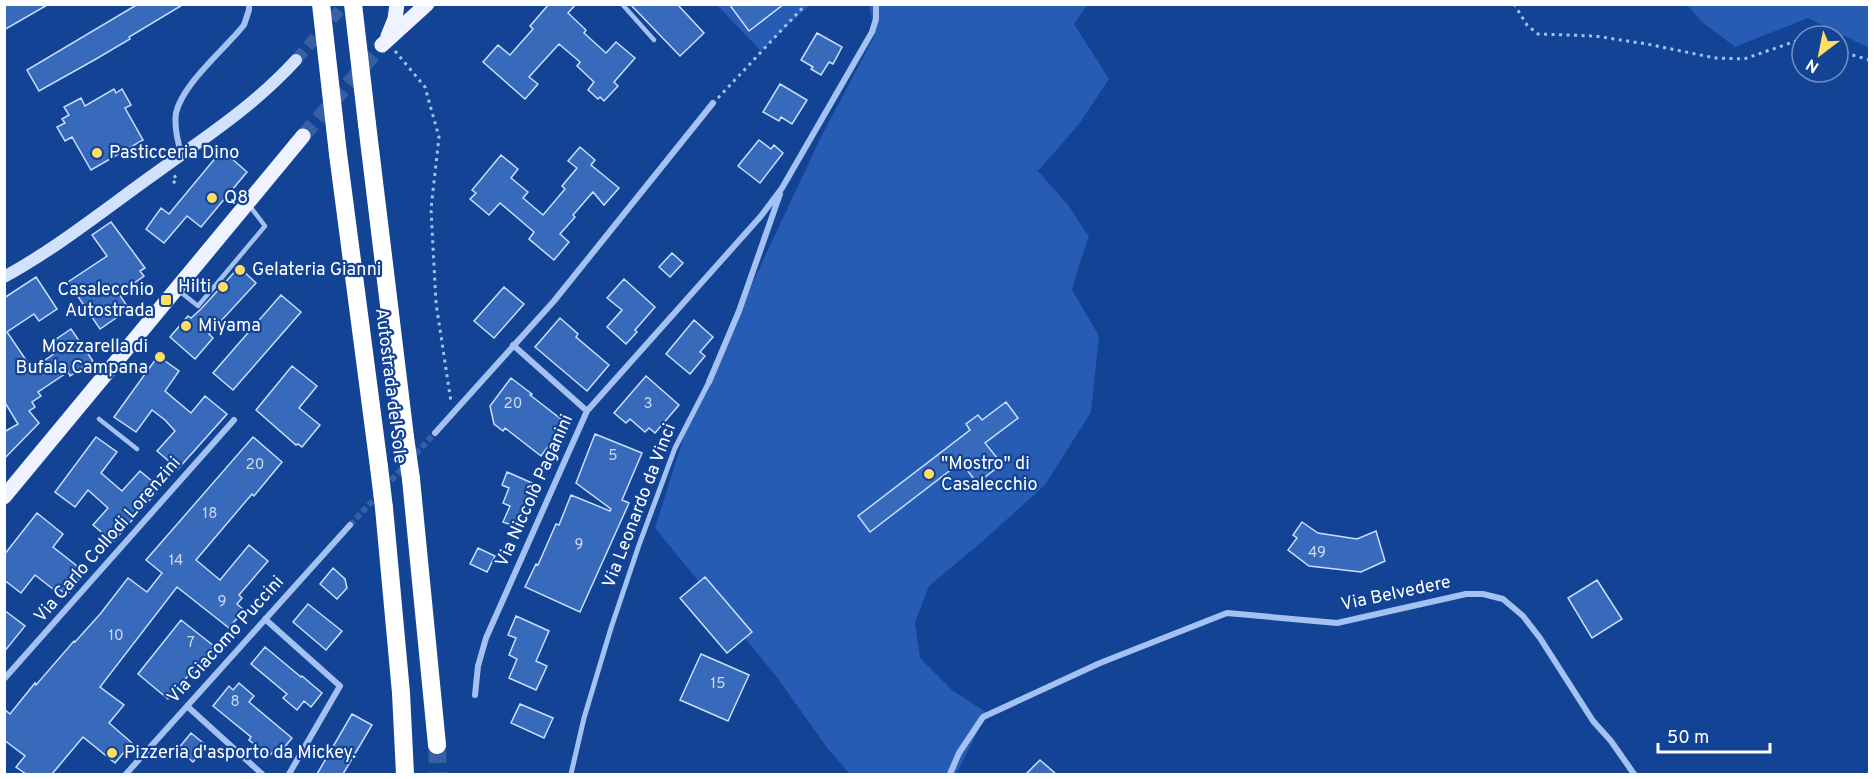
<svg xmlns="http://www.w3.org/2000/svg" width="1874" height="779" font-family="Overpass,sans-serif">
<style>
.green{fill:#265cb3}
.building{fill:#376abb;stroke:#cadefd;stroke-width:1.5}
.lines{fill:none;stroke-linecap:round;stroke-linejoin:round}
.minor-tunnel{stroke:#365fa4;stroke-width:6;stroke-dasharray:6 3;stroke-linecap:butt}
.secondary-tunnel{stroke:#365fa4;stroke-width:12;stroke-dasharray:12 6;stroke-linecap:butt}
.primary-tunnel{stroke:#365fa4;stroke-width:15;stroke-dasharray:15 8;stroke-linecap:butt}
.motorway-tunnel{stroke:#365fa4;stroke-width:18;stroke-dasharray:18 9;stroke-linecap:butt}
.path{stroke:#a3c2f2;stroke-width:3;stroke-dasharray:3 4.5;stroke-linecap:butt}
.service{stroke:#a3c2f2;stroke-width:4.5}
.pedestrian{stroke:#a3c2f2;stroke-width:5}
.minor{stroke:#a3c2f2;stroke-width:6}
.secondary{stroke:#d2e1fc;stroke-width:12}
.primary{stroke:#eef3ff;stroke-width:15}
.motorway{stroke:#fff;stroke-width:18}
.motorway-bridge{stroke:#fff;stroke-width:18}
.poi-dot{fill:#ffdc64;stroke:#134394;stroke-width:2}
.labels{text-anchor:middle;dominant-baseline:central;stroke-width:4.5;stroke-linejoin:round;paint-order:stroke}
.number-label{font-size:15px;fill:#cddaee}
.poi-label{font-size:18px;fill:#fff;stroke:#134394;text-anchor:start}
.street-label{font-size:18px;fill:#fff;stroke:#134394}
</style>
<rect width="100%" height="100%" fill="#134394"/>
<!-- green -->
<path class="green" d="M717 5H810L761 51Z
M869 5H1087L1074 24 1109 79 1079 124 1038 171 1068 205 1089 237 1080 262 1072 290 1099 336 1091 412 1045 485 984 540 929 586 915 622 920 658 952 690 987 713 956 774H850L828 749 776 676 655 528 691 414 821 137 875 35Z
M1687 5H1869V48L1808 18 1735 47 1702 22Z"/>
<!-- building -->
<path class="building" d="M4 4H49L4 30Z
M138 4H184L129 37 130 39 96 59 39 91 27 70Z
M549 4H576L568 13 586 30 584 33 606 53 616 42 635 58 614 82 618 86 604 101 600 97 598 99 588 90 594 82 577 66 580 62 559 44 529 77 538 84 525 99 483 62 498 45 510 55 533 29 530 26Z
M630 4H677L704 33 680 56Z
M729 4H784L749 31Z
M817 33 842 47 833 64 829 62 821 75 811 69 813 67 801 60Z
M780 84 807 100 792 124 781 117 779 121 763 112Z
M114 89 116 93 122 89 131 105 125 108 143 140 91 170 72 137 65 141 57 127 65 123 62 119 69 115 64 107 81 98 85 106Z
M759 140 771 149 774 145 783 153 760 183 738 166Z
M580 147 595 160 591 165 619 188 604 205 593 192 573 215 575 217 560 234 569 242 554 260 529 239 534 232 500 203 489 215 470 199 476 193 472 190 501 155 518 169 511 178 528 192 523 198 543 215 565 189 562 186 577 168 568 161Z
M222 150 247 172 201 227 187 216 164 243 146 229 161 208 169 214Z
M111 222 145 268 140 271 144 276 119 294 129 309 100 329 68 282 107 256 92 235Z
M672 253 683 263 670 277 659 267Z
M239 267 256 283 209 334 213 338 195 359 170 337 188 316 191 318 201 309Z
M36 277 57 309 39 321 34 314 7 332 32 369 55 353 49 344 71 329 93 361 70 376 68 372 38 392 41 396 32 402 35 407 29 411 39 423 4 459V432L18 424 4 401V298Z
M624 279 655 307 635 330 637 332 626 344 607 327 622 310 607 298Z
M504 287 524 304 494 338 474 321Z
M281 295 301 312 233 390 213 373Z
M560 318 578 334 576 337 609 365 587 391 535 347Z
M694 320 713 337 700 352 705 356 690 374 666 354Z
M158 356 179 371 165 391 191 413 205 396 227 414 178 469 157 451 175 431 165 420 152 410 136 432 114 417Z
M292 366 317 386 299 408 320 425 302 447 298 444 296 445 256 410Z
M646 376 679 405 655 433 649 428 645 432 630 419 626 423 614 413Z
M511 378 532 394 530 395 566 423 541 456 505 428 503 431 494 424 490 406Z
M1006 402 1018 418 985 443 1002 464 977 483 961 462 870 532 858 516 970 430 966 424 978 415 982 420Z
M595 434 642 453 622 500 629 503 580 612 525 587 536 564 538 565 556 524 559 525 571 495 610 511 611 509 576 483Z
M96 437 117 452 101 473 122 491 140 471 160 488 113 542 93 525 108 508 88 490 75 507 55 492Z
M253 437 282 462 254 496 252 494 196 560 220 580 249 545 268 561 239 595 242 598 237 604 244 610 229 628 177 587 100 687 124 705 109 723 132 743 115 763 83 737 52 774H26L16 767 25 756 4 740V709L10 714 35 683 36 685 74 641 75 642 101 613 128 578 147 592 162 573 146 560Z
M507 472 532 483 527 494 531 495 517 527 503 522 510 506 503 503 509 488 502 485Z
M37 513 63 534 53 547 81 569 77 574 81 577 67 595 55 586 53 589 35 575 21 593 4 580V555Z
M1302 522 1318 533 1357 539 1376 531 1385 561 1361 572 1309 566 1288 550 1297 538 1293 535Z
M478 548 495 556 487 572 470 564Z
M333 568 345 579 347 588 337 599 320 584Z
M705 577 752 632 727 653 680 598Z
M1597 580 1622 619 1592 638 1568 598Z
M308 604 342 631 326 650 293 622Z
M4 610 25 626 4 652Z
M516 616 549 631 536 661 547 666 536 690 509 678 517 659 509 655 516 638 508 635Z
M181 620 214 646 168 699 138 674Z
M265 647 301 677 302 676 322 693 311 707 304 701 297 710 283 698 287 694 251 664Z
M701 654 749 675 728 721 680 700Z
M239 683 254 696 249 702 292 738 278 755 274 751 269 756 249 740 251 737 213 706 229 686 233 690Z
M520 704 553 718 544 738 511 723Z
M352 714 372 725 343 774H317Z
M191 733 207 746 193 762 178 749Z
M1040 760 1056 774H1026Z"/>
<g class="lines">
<!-- minor-tunnel -->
<path class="minor-tunnel" d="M385 487 435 433
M350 525 378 495"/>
<!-- secondary-tunnel -->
<path class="secondary-tunnel" d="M296 60 345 4"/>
<!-- primary-tunnel -->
<path class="primary-tunnel" d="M303 136 382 45"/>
<!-- motorway-tunnel -->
<path class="motorway-tunnel" d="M437 745 438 774"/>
<!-- path -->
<path class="path" d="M1514 4 1527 25 1538 34 1595 36 1647 44 1715 58 1744 59 1802 39
M395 51 425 87 439 137 431 209 436 303 451 402
M1838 51 1870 60
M718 98 806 4
M173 183 177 180 174 175"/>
<!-- service -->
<path class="service" d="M622 4 654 40
M178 290 198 306 265 226 249 205
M99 419 137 449"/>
<!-- pedestrian -->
<path class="pedestrian" d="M571 774 584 718 611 628 639 545 675 448 709 382"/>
<!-- minor -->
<path class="minor" d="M181 154C178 141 174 127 176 113 183 83 225 49 244 25L249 10V4
M513 345 587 411
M709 382 739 311 780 194
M435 433 554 301 713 103
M265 619 340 686 289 774
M4 679 234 420
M475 695 478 666 486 638 587 411 761 216 782 188 872 32 876 19V4
M187 706 262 774
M126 774 350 525
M950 774 959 753 983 717 1100 663 1227 613 1337 623 1466 594H1483L1503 599 1523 616 1540 638 1593 721 1611 741 1634 774"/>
<!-- secondary -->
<path class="secondary" d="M4 277C57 248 104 210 153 175 204 138 253 107 296 60"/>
<!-- primary -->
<path class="primary" d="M388 36 395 19 397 4
M382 45 427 4
M4 497 303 136"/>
<!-- motorway -->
<path class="motorway" d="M367 124 405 437
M338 154 379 467
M411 479 437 745
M384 508 401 693 405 774"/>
<!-- motorway-bridge -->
<path class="motorway-bridge" d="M321 4 338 154
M353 4 367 124
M405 437 411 479
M379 467 384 508"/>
</g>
<!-- markers -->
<g class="poi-dot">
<circle cx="97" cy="153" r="6"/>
<circle cx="212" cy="198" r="6"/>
<circle cx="240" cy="270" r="6"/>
<circle cx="223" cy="287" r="6"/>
<rect x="160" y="294" width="12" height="12" rx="3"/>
<circle cx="186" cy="326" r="6"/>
<circle cx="160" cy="357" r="6"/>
<circle cx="929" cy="474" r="6"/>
<circle cx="112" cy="753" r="6"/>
</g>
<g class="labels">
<!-- number labels -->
<g class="number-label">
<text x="513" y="404">20</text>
<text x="648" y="404">3</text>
<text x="613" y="456">5</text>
<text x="255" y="465">20</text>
<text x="210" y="514">18</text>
<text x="579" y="545">9</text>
<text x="1317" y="553">49</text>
<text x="176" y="561">14</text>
<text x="222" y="602">9</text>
<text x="116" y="636">10</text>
<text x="191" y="643">7</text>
<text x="718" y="684">15</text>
<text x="235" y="702">8</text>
</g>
<!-- poi labels -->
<g class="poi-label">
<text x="109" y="153">Pasticceria Dino</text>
<text x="224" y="198">Q8</text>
<text x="252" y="270">Gelateria Gianni</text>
<text x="211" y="287" text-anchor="end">Hilti</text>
<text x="154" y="290" text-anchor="end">Casalecchio<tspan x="154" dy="21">Autostrada</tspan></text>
<text x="198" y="326">Miyama</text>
<text x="148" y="347" text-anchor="end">Mozzarella di<tspan x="148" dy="21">Bufala Campana</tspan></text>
<text x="941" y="464">"Mostro" di<tspan x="941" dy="21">Casalecchio</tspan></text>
<text x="124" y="753">Pizzeria d'asporto da Mickey.</text>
</g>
<!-- street labels -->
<g class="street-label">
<text transform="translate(390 386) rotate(83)">Autostrada del Sole</text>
<text transform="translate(535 491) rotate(-66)">Via Niccolò Paganini</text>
<text transform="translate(640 506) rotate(-69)">Via Leonardo da Vinci</text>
<text transform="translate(108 540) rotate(-49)">Via Carlo Collodi Lorenzini</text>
<text transform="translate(1396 594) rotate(-12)">Via Belvedere</text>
<text transform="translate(226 640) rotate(-48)">Via Giacomo Puccini</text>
</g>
</g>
<!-- border -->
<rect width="1874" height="779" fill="none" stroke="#ffffff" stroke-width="12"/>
<!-- north arrow -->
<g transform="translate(1820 54) rotate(212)"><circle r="28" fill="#134394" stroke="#718ebf" stroke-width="1.5"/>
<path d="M0-4.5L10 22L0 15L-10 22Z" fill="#ffdc64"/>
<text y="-9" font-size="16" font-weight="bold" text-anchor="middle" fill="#ffffff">N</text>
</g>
<!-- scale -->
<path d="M1658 743v9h112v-9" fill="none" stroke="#ffffff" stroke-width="3"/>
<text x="1667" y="743" font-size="18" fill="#ffffff" stroke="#134394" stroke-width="4.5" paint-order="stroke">50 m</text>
</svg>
